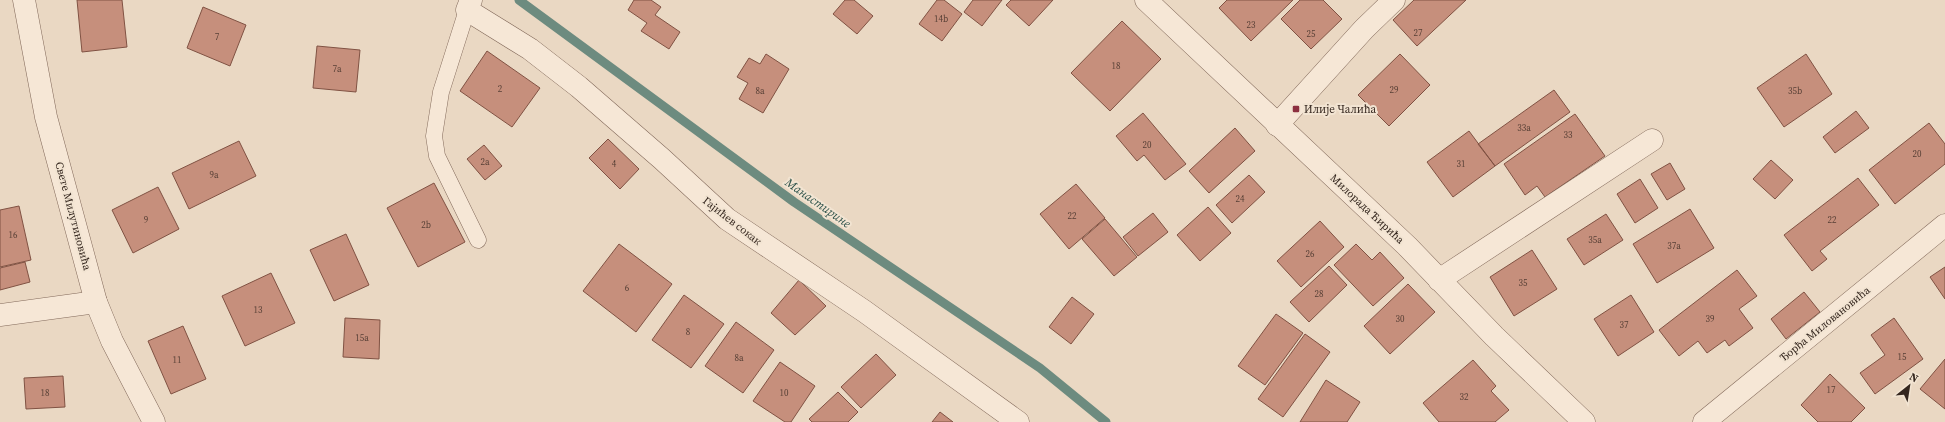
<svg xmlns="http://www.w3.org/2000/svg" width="1945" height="422" font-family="'Source Serif 4',serif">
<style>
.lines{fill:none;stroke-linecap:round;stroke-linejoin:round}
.stream{stroke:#6d8b7f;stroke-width:9}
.building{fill:#c68f7c;stroke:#805243}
.service-casing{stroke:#836a5b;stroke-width:17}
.minor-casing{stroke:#836a5b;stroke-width:23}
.tertiary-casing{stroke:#836a5b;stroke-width:23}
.service{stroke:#f6e7d6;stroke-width:16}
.minor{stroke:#f6e7d6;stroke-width:22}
.tertiary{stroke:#f6e7d6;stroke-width:22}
.poi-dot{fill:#8d3040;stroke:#f2e4d2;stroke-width:1.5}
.labels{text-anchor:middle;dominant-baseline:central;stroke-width:4;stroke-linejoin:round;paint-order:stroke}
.number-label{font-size:9px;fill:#584036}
.poi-label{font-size:11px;fill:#34261e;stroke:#f2e4d2;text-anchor:start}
.street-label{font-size:11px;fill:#34261e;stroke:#f2e4d2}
.water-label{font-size:12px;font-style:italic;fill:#2f534b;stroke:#f2e4d2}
</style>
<rect width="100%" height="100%" fill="#ead8c3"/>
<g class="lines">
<!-- stream -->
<path class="stream" d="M519 0 794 202 1040 368 1106 422"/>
</g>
<!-- building -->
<path class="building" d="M77 0H122L127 47 82 52Z
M634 0H651L661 7 655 15 680 32 669 49 641 31 647 23 628 10Z
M845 0H854L873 16 857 34 833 14Z
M937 0H944L962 14 942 41 919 24Z
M973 0H1002L982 26 964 12Z
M1011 0H1053L1029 26 1006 5Z
M1227 0H1293L1251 41 1219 8Z
M1300 0H1323L1342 19 1311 49 1281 19Z
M1414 0H1466L1417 46 1393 20Z
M203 7 246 25 230 66 187 48Z
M1122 21 1161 59 1110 111 1071 73Z
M317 46 360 50 356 92 313 88Z
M487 51 540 88 512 127 460 91Z
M766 54 789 69 763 113 739 99 748 83 737 77 749 58 760 64Z
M1400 54 1430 85 1389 126 1358 95Z
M1806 54 1832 94 1784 127 1757 88Z
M1554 90 1570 112 1495 166 1478 144Z
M1856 111 1869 128 1835 153 1823 137Z
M1143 113 1186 164 1165 180 1144 155 1137 161 1116 136Z
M1575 114 1605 156 1545 197 1537 186 1525 195 1504 164Z
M1929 123 1945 144V164L1895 204 1869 170Z
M1235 128 1255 151 1209 193 1189 171Z
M1469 131 1495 166 1453 197 1427 162Z
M608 139 639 169 620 189 589 158Z
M239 141 256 176 189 209 172 173Z
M484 145 502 166 485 180 467 159Z
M1771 160 1793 180 1775 199 1753 179Z
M1670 163 1685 189 1667 200 1651 174Z
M1249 175 1265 192 1232 223 1216 205Z
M1858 178 1879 205 1820 251 1827 259 1812 271 1784 235Z
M1640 179 1658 208 1635 223 1617 194Z
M434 183 465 242 418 267 387 208Z
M1076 184 1105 218 1069 249 1040 214Z
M158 187 179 229 133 253 112 210Z
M19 206 31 260 0 267V210Z
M1208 207 1231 233 1200 261 1177 235Z
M1690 209 1714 248 1657 283 1633 244Z
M1153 213 1168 232 1138 256 1123 237Z
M1606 214 1623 240 1584 265 1567 239Z
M1105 219 1137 257 1114 276 1082 239Z
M1320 221 1344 247 1301 287 1277 261Z
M346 234 369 285 334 301 310 250Z
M619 244 672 284 636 332 583 291Z
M1356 244 1372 260 1380 252 1404 278 1373 306 1334 265Z
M1532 250 1557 289 1514 316 1490 277Z
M25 262 30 282 0 290V268Z
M1329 266 1347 285 1309 322 1290 302Z
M1945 267V299L1930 277Z
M1737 270 1757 296 1739 309 1753 328 1729 346 1725 340 1707 353 1698 341 1679 356 1659 330Z
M271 273 295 323 245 346 222 296Z
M799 280 826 306 795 335 771 313Z
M1408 284 1435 312 1390 354 1364 326Z
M1804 292 1820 312 1786 339 1771 319Z
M684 295 724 324 691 368 652 340Z
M1631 295 1654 332 1618 356 1594 319Z
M1072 297 1094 314 1071 344 1049 327Z
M1276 314 1303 333 1265 385 1238 366Z
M345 318 380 320 379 359 343 357Z
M1894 318 1923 359 1875 394 1860 373 1885 355 1871 335Z
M736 322 774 350 743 393 705 366Z
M183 326 206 379 171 394 148 341Z
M1305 334 1330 352 1283 417 1258 399Z
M876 354 896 375 861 408 841 387Z
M1945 359V409L1920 389Z
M1473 360 1496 386 1491 391 1509 410 1495 422H1439L1423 403Z
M780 362 815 386 791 422H785L753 401Z
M1830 374 1865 408 1851 422H1818L1801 405Z
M63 376 65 407 26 409 24 378Z
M1326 380 1360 402 1347 422H1300Z
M838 392 858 412 848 422H812L809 419Z
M940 412 953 422H932Z"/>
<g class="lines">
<defs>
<path id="service" d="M467 10 441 92 434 136 437 156 478 240"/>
<path id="minor" d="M471 0 467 10 530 49 579 87 662 159 727 219 864 311 1018 422
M1277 125 1364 29 1394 0
M1439 280 1652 140
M0 315 96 302
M1704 422 1945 225"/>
<path id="tertiary" d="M24 0 46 117 96 302 112 341 154 422
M1146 0 1407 246 1494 336 1584 422"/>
</defs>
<!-- service casing -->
<use href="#service" class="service-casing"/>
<!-- minor casing -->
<use href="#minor" class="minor-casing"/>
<!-- tertiary casing -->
<use href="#tertiary" class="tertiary-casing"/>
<!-- service -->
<use href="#service" class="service"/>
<!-- minor -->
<use href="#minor" class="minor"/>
<!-- tertiary -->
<use href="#tertiary" class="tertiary"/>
</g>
<!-- markers -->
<rect class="poi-dot" x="1292" y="105" width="8" height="8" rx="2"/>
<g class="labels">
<!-- number labels -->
<g class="number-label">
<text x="941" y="19">14b</text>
<text x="1251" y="25">23</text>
<text x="1418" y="33">27</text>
<text x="1311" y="34">25</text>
<text x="217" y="37">7</text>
<text x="1116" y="66">18</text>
<text x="337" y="69">7a</text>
<text x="500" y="89">2</text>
<text x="1394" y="90">29</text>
<text x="760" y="91">8a</text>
<text x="1795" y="91">35b</text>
<text x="1524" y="128">33a</text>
<text x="1568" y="135">33</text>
<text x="1147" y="145">20</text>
<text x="1917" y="154">20</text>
<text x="485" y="162">2a</text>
<text x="614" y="164">4</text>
<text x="1461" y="164">31</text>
<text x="214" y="175">9a</text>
<text x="1240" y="199">24</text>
<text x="1072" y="216">22</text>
<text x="146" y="220">9</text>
<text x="1832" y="220">22</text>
<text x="426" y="225">2b</text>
<text x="13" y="235">16</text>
<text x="1595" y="240">35a</text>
<text x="1674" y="246">37a</text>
<text x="1310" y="254">26</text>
<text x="1523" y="283">35</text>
<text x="627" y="288">6</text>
<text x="1319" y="294">28</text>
<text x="258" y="310">13</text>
<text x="1400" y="319">30</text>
<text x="1710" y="319">39</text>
<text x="1624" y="325">37</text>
<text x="688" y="332">8</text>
<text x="362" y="338">15a</text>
<text x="1902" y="357">15</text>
<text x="739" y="358">8a</text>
<text x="177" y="360">11</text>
<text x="1831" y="390">17</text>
<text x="45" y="393">18</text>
<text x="784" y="393">10</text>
<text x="1464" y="397">32</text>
</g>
<!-- poi labels -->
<g class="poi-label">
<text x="1304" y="109">Илије Чалића</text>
</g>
<!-- street labels -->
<g class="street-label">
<text transform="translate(1367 209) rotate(43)">Милорада Ћирића</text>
<text transform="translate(73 216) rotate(75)">Свете Милутиновића</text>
<text transform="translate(732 221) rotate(38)">Гајићев сокак</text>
<text transform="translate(1825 324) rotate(-39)">Ђорђа Миловановића</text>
</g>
<!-- water labels -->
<g class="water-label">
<text transform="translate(818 203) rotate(35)">Манастирине</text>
</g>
</g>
<!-- north arrow -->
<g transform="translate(1909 386) rotate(30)" stroke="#f2e4d2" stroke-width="3" paint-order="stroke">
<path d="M0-3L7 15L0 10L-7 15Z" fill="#34261e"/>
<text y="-6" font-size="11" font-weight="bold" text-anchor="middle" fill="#34261e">N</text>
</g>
</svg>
